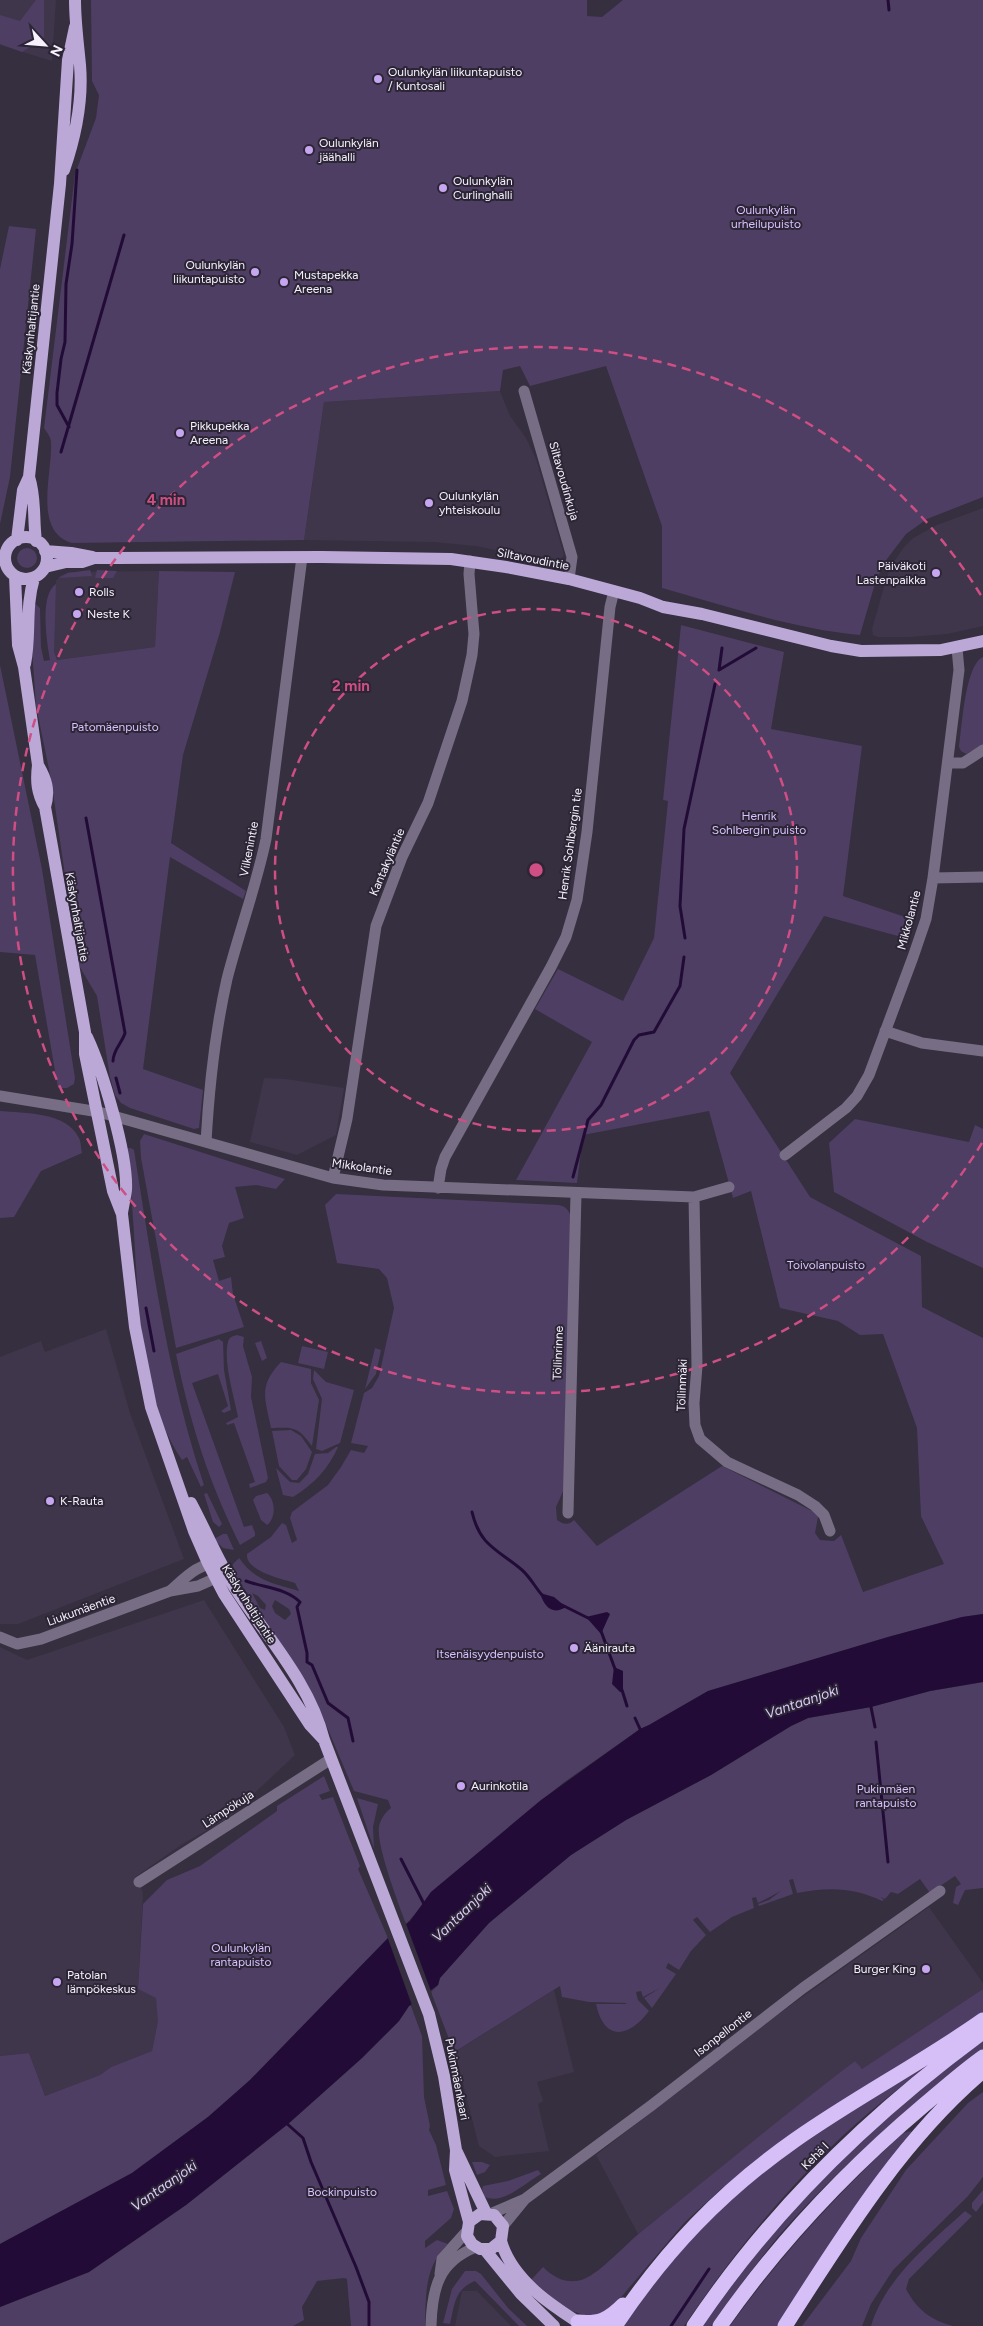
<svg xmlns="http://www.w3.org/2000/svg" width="983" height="2326" font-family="Figtree,sans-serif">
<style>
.built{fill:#3f364c}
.green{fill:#4e3e63;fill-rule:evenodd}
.water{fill:#220c37}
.pier{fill:#352f3f}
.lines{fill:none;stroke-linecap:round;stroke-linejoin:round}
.stream{stroke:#220c37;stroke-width:3}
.minor{stroke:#776e85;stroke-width:11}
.major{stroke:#bba8d7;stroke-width:12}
.highway{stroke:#d6bff7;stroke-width:15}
.ring{fill:none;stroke:#cf4e83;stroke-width:2.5;stroke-dasharray:9 6}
.poi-dot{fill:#c6a6f0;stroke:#2b2535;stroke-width:2}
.labels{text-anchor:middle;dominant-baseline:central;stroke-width:4;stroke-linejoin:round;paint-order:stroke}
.poi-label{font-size:12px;fill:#f6f1fc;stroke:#2b2535;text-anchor:start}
.park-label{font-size:12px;fill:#dac1ff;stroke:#2b2535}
.street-label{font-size:12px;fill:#f6f1fc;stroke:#2b2535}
.water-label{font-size:14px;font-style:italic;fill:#ddcaf8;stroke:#2b2535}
.centre{fill:#cf4e83;stroke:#2b2535;stroke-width:2.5}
.ring-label{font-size:15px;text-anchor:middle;font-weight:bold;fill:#cf4e83;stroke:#2b2535;stroke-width:4;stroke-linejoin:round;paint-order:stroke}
</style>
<rect width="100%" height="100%" fill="#352f3f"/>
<!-- built -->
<path class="built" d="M0 0H56L52 61 0 45Z
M500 391 510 416 526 438 536 459 564 555 560 561 554 562 476 546 433 542 304 540 324 402Z
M983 508V626L947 634 910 637H878L873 635 872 629 886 580 891 566 904 547 913 538 937 525Z
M159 571 155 647 57 660 54 651V605L56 581 60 576 69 572Z
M264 1078 286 1079 344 1088 336 1135 297 1155 250 1142Z
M106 1329 130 1413 184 1559 18 1624H0V1357L41 1341 45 1352Z
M204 1600 284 1727 295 1755 228 1818 181 1845 135 1877 143 1892 138 1989 156 1997 158 2011V2021L152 2051 111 2067 100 2075 45 2096 29 2053 0 2056V1647L27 1660Z
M929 1907 983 1983V1989L861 2070 855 2061 638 2234 596 2155 770 2020Z
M554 1990 574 2072 537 2082 543 2101 538 2104 549 2151 495 2157 479 2146 455 2052Z
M462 2291H477L511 2326H455Z"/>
<!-- green -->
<path class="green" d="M36 0H44V38L22 52 0 44V15L20 21Z
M91 0H587V16L602 17 623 0H983V497L927 519 906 534 887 559 876 580 860 635C793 629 727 606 662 588V526L606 366 530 386 520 366 503 370 500 391 324 402 304 540 72 543C32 531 53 472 51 442 51 437 47 433 44 428L75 174 96 118 99 95 92 81Z
M9 226 36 229 10 477 0 524V269Z
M17 558a10 10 0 1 1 20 0a10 10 0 1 1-20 0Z
M90 570 92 576 58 578 68 573Z
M97 570 117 571 113 578H95Z
M159 571 235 572 220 632 183 755 171 843 246 891 243 899 170 857 143 1069 203 1090 199 1128 194 1129 130 1108 121 1103 115 1095 110 1077 97 996 78 964 51 779 36 706 32 649 33 602 40 608 41 647 44 661 50 660C47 643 39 595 56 584L54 651 57 660 155 647Z
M681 625 784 652 771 729 862 746 843 896 914 920 909 939 824 916 730 1073 810 1197 921 1256 922 1307 983 1338V1614L962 1617 888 1637 708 1691 649 1725 640 1729 563 1783 431 1892 424 1904 406 1924C399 1905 376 1845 379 1827 380 1820 385 1812 391 1808L388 1800 354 1791 319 1708 232 1570 233 1564 239 1558C255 1581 273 1583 299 1591L295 1583C282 1579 245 1571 247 1554L271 1537 282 1523 286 1525 292 1543 297 1540 290 1518 292 1512 328 1485 341 1467 351 1450 364 1453 368 1446 351 1443 364 1393 372 1388 379 1376 394 1308 387 1278 379 1269 337 1263 325 1205 336 1194 558 1205C565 1206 568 1209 571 1216L564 1489 556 1507 557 1520C563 1524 568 1526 574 1520L597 1546 722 1466 812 1511 818 1517 815 1533 820 1540 834 1541 841 1535 863 1592 944 1564 921 1516 917 1428 883 1334 860 1335 838 1321 780 1308 751 1191 733 1198 709 1111 583 1135 577 1183 516 1180 592 1042 535 1009 558 969 623 1001 654 938 668 801 663 800ZM252 1593 258 1596 266 1605 265 1610 260 1608ZM275 1600 289 1609 291 1614 285 1620 275 1613 272 1606Z
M983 657V745L966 754 961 751 959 747C962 727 965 665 983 657Z
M0 665 42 869 75 1078 74 1084 67 1088H58L35 955 0 952Z
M0 1111C24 1113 67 1112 79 1138 81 1142 81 1149 82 1153L41 1171 14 1217 0 1218Z
M855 1119 969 1142 975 1125 983 1129V1268L927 1242 834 1192 829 1143Z
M144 1134 285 1179 276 1189 256 1185 235 1187 244 1218 229 1223 222 1246 225 1257 213 1260 219 1281 231 1277 233 1294 244 1327 176 1348 141 1158 140 1141Z
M131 1148 134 1150C152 1263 168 1377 204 1485L201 1487 187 1457 182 1460C134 1390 139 1276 131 1194 129 1179 126 1164 124 1149Z
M237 1335 244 1337 243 1346 252 1377 251 1397 268 1478 266 1482 250 1488 249 1484 255 1482 234 1423 227 1425 226 1423 238 1417C234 1396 223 1362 228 1342 229 1337 233 1336 237 1335Z
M219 1339 223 1342 224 1370 231 1410 224 1413 221 1411 228 1406 218 1374 192 1383 244 1527 252 1525 255 1533V1536L240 1545C208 1480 191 1426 176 1354Z
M261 1341 267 1358 262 1361 255 1343Z
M302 1346 328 1352 324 1369 298 1363Z
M375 1348 381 1350 376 1374 365 1389Z
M281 1362 311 1369V1383L319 1400 312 1446C298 1427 295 1427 271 1428 265 1398 258 1386 281 1362Z
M314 1370 326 1382 354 1390 340 1443 322 1451 316 1449 322 1399 313 1379Z
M291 1430 301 1436 312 1452 306 1469 297 1480H292L279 1466 272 1431Z
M336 1447H338C329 1468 313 1485 293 1497L283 1495 276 1468 290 1482 299 1483 308 1474 315 1454 328 1453Z
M207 1493 222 1524 219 1527 213 1522 204 1494Z
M267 1493C276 1501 276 1518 267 1525L261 1520 253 1500 256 1496Z
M223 1534H227L234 1550 223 1548 214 1539Z
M983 1682V1888L965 1890 958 1905 953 1903 956 1887 961 1884 955 1876 930 1893 920 1879 898 1894 891 1892 885 1899 881 1897 884 1900 882 1901C853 1887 828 1887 797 1893L793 1879 789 1880 793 1894 759 1906 758 1904 769 1900 781 1891 758 1903 756 1897 752 1898 754 1908 732 1917 710 1932 697 1917 693 1920 706 1935 691 1951 679 1970 668 1963 666 1968 676 1974 652 2008 644 1998 660 1988 643 1997 641 1991 636 1992 638 2000 649 2011C628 2039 604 2041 596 2004H625L627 2003 589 2002 562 1997 560 1986 456 2051 459 2065 431 1992 438 1985 440 1978 489 1923 571 1855 626 1820 711 1775 791 1726 808 1718 871 1707 930 1691Z
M324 1776 330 1791 319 1795 322 1800 333 1797 360 1866 358 1869 388 1938 250 2080 208 2117 132 2173 0 2244V2056L29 2053 45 2096 100 2075 111 2067 152 2051 158 2021 156 1998 138 1989 143 1904 167 1880 200 1866 277 1811V1806Z
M357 1798 378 1804 373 1827 374 1849Z
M983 1989V2014L768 2153 721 2189 684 2223 617 2302 599 2316 584 2315 566 2309 531 2280 543 2267C554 2278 568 2285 584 2279 600 2273 627 2243 642 2231 713 2174 783 2116 855 2061L862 2069Z
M409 2006H411L422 2036 424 2097 430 2126 429 2130 436 2145 446 2185 428 2190V2196L447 2191 454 2209 451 2218 425 2241V2248L437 2240 448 2244C424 2267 426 2295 425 2326H351L347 2279 344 2278 317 2281 302 2307 304 2320 293 2326H0V2307L89 2272 186 2205 288 2124 362 2058 399 2021Z
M983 2041V2049C910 2106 838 2167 777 2238 754 2266 732 2296 711 2326H702C747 2260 801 2196 860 2142 898 2105 941 2073 983 2041Z
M936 2059C901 2087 863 2115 831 2147 776 2201 727 2262 684 2326H619L654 2280 730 2199 788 2151Z
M983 2092V2177L968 2196 893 2270 871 2304 862 2326H802L851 2261 861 2238 906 2170 968 2103Z
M911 2131 912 2133 780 2326H730C781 2255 839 2192 903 2133Z
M472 2162H482L490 2165 485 2172 477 2175Z
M538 2170 541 2174C525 2183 503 2205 485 2197L482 2189 483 2186 508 2181Z
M983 2190V2203L976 2212 972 2208V2203Z
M965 2211 972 2216 909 2279 906 2289C917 2310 931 2320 953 2326H871C886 2277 929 2244 965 2211Z
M465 2271H476L481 2274 508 2308 527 2326H519L475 2281C454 2290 455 2304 450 2324L443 2323 452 2289Z"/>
<!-- water -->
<path class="water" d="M540 1593 554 1597 566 1607C552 1616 544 1606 540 1593Z
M607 1612 610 1614 601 1634 586 1617Z
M983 1614V1682L930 1691 871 1707 808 1718 791 1726 711 1775 626 1820 571 1855 489 1923 440 1978 438 1985 409 2006 399 2021 362 2058 288 2124 186 2205 89 2272 0 2307V2244L132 2173 208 2117 250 2080 388 1938 410 1921 431 1892 541 1800 640 1729 649 1725 708 1691 888 1637 962 1617Z
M614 1667 623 1671V1692H620L612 1684Z"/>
<!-- pier -->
<path class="pier" d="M405 1921 432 1994 413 2008 387 1936Z"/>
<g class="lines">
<!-- stream -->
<path class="stream" d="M888 0 889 10
M69 427 57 405V393L61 359 65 342 66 284 72 244 77 170
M61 452 124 235
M719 670 756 648
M719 670 722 648
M86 818 125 1033C122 1043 113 1050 113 1061
M685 938 680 906 684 829 715 684
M116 1078 120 1093
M573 1177 588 1120 601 1105 634 1040 639 1035 654 1032 680 986 684 957
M146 1308 154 1351
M472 1512C480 1546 497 1549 522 1570 530 1577 535 1587 542 1595
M246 1581C265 1588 286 1588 300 1602L297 1607 307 1653V1662L312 1665 328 1703 348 1718 353 1741
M562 1605 588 1618
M601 1631 615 1669
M622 1690 627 1706
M871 1707 875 1727
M635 1718 640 1729
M876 1742 888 1862
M401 1859 424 1904
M285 2122 303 2138 311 2162 356 2267 369 2302V2326
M671 2326 709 2269"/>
<!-- minor -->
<path class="minor" d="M524 391 572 557 569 579
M948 763H963L983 750
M933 878 983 877
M885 1031 922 1043 983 1051
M0 1096 99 1112 333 1178 383 1185 694 1197 729 1187
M206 1142C209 1088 215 1032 227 979 239 932 256 887 266 839L302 557
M785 1155 846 1108 857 1096 869 1075 913 957 926 919 933 878 959 670 957 648
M333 1178 347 1119 376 926 402 857 428 803 462 701 472 655 474 634 469 574 470 561
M438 1188 441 1169 445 1157 551 967 566 937 577 900 587 832 610 607 614 591
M694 1197 697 1366 694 1403 695 1425 700 1439 727 1462 798 1495 815 1506 824 1515 830 1531
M568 1513 576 1194
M0 1637 17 1644 41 1639 170 1591 198 1586 216 1578 221 1562C198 1563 186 1577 170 1591
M139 1882 331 1759
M490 2214 525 2199 652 2105 803 1988 940 1891
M503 2226 525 2199
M440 2274 442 2259 467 2231
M431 2326C432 2289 438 2262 476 2247"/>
<!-- major -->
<path class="major" d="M64 170C75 138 83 100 80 65 78 43 75 22 75 0
M29 477C36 498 33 519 36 541
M5 558a21 21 0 1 1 42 0a21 21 0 1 1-42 0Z
M17 540 23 490 29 477 60 184 68 60 75 27
M45 551 71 553 92 557
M45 567 66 562H82L94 558H116L322 557 451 559 506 567 569 579 640 598 663 607 702 614 831 646 861 651 941 650 983 641
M15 576 18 645 24 667 38 765C36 781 37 793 45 807
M25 664C31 634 25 608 34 578
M38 765C46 779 50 790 45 807L85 1032V1054L113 1191 122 1214 135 1327 151 1407 194 1531 208 1563 224 1594 310 1725 324 1740
M87 1037C102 1069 128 1155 126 1190 125 1198 123 1206 122 1213
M191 1503C206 1531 218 1561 235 1588 266 1636 310 1683 324 1740L429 2014 444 2076 456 2150 455 2170 469 2222 467 2236 472 2244 480 2249H491L501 2241 503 2226 494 2215 480 2214 469 2222
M456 2150 486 2213
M501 2241C512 2280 552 2306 584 2326
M485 2250 521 2294 554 2326"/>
<!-- highway -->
<path class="highway" d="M578 2322C599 2324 608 2320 623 2305
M615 2326C665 2251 721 2192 795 2140 856 2097 922 2063 983 2020
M694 2326C771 2211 871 2114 983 2032
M720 2326C778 2243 847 2170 924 2105 943 2089 962 2072 983 2057
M785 2326C842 2237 902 2139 983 2071"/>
</g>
<!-- distance rings -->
<g class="ring">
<circle cx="536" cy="870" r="261"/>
<path d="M982 1143A523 523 0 1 1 982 597"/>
</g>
<!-- markers -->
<g class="poi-dot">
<circle cx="378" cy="79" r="5"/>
<circle cx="309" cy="150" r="5"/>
<circle cx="443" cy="188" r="5"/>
<circle cx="255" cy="272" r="5"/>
<circle cx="284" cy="282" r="5"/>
<circle cx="180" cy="433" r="5"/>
<circle cx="429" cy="503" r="5"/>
<circle cx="936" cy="573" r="5"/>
<circle cx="79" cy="592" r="5"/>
<circle cx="77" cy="614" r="5"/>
<circle cx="50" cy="1501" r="5"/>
<circle cx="574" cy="1648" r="5"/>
<circle cx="461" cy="1786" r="5"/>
<circle cx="926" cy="1969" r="5"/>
<circle cx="57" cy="1982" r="5"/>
</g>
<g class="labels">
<!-- poi labels -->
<g class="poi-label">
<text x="388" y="72">Oulunkylän liikuntapuisto<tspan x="388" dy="14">/ Kuntosali</tspan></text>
<text x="319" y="143">Oulunkylän<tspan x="319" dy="14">jäähalli</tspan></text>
<text x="453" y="181">Oulunkylän<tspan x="453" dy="14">Curlinghalli</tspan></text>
<text x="245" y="265" text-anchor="end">Oulunkylän<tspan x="245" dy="14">liikuntapuisto</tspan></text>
<text x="294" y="275">Mustapekka<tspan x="294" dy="14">Areena</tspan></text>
<text x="190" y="426">Pikkupekka<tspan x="190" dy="14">Areena</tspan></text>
<text x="439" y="496">Oulunkylän<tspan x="439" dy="14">yhteiskoulu</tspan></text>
<text x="926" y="566" text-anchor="end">Päiväkoti<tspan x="926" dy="14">Lastenpaikka</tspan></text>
<text x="89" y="592">Rolls</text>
<text x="87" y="614">Neste K</text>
<text x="60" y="1501">K-Rauta</text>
<text x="584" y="1648">Äänirauta</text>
<text x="471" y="1786">Aurinkotila</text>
<text x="916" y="1969" text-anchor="end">Burger King</text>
<text x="67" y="1975">Patolan<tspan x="67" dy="14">lämpökeskus</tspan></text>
</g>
<!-- park labels -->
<g class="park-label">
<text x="766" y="210">Oulunkylän<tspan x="766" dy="14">urheilupuisto</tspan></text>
<text x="115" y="727">Patomäenpuisto</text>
<text x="759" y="816">Henrik<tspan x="759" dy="14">Sohlbergin puisto</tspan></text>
<text x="826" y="1265">Toivolanpuisto</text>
<text x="490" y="1654">Itsenäisyydenpuisto</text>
<text x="886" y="1789">Pukinmäen<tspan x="886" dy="14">rantapuisto</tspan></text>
<text x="241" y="1948">Oulunkylän<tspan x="241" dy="14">rantapuisto</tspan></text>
<text x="342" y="2192">Bockinpuisto</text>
</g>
<!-- street labels -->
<g class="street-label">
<text transform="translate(31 329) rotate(-84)">Käskynhaltijantie</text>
<text transform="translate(564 481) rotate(74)">Siltavoudinkuja</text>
<text transform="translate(533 559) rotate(11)">Siltavoudintie</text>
<text transform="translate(570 844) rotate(-82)">Henrik Sohlbergin tie</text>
<text transform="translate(249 849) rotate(-79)">Vilkenintie</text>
<text transform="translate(387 862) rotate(-67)">Kantakyläntie</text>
<text transform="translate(77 917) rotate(80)">Käskynhaltijantie</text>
<text transform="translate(909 920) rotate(-75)">Mikkolantie</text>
<text transform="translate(362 1167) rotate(8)">Mikkolantie</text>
<text transform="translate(558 1353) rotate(-88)">Töllinrinne</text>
<text transform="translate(682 1385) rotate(-88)">Töllinmäki</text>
<text transform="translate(249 1604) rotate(58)">Käskynhaltijantie</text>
<text transform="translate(81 1610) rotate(-20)">Liukumäentie</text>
<text transform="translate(228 1809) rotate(-33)">Lämpökuja</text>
<text transform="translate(723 2033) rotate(-38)">Isonpellontie</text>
<text transform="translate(457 2079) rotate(79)">Pukinmäenkaari</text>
<text transform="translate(815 2156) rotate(-45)">Kehä I</text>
</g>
<!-- water labels -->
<g class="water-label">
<text transform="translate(802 1702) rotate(-19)">Vantaanjoki</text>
<text transform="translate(462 1913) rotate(-44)">Vantaanjoki</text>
<text transform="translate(164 2186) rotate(-35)">Vantaanjoki</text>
</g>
</g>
<circle cx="536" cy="870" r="8" class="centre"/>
<g class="ring-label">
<text x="166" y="505">4 min</text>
<text x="351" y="691">2 min</text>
</g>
<!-- north arrow -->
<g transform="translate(45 45) rotate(116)" stroke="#2b2535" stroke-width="4" paint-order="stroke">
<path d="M0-4L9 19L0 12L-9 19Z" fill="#f6f1fc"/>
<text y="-8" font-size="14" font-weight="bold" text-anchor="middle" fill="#f6f1fc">N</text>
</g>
</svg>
